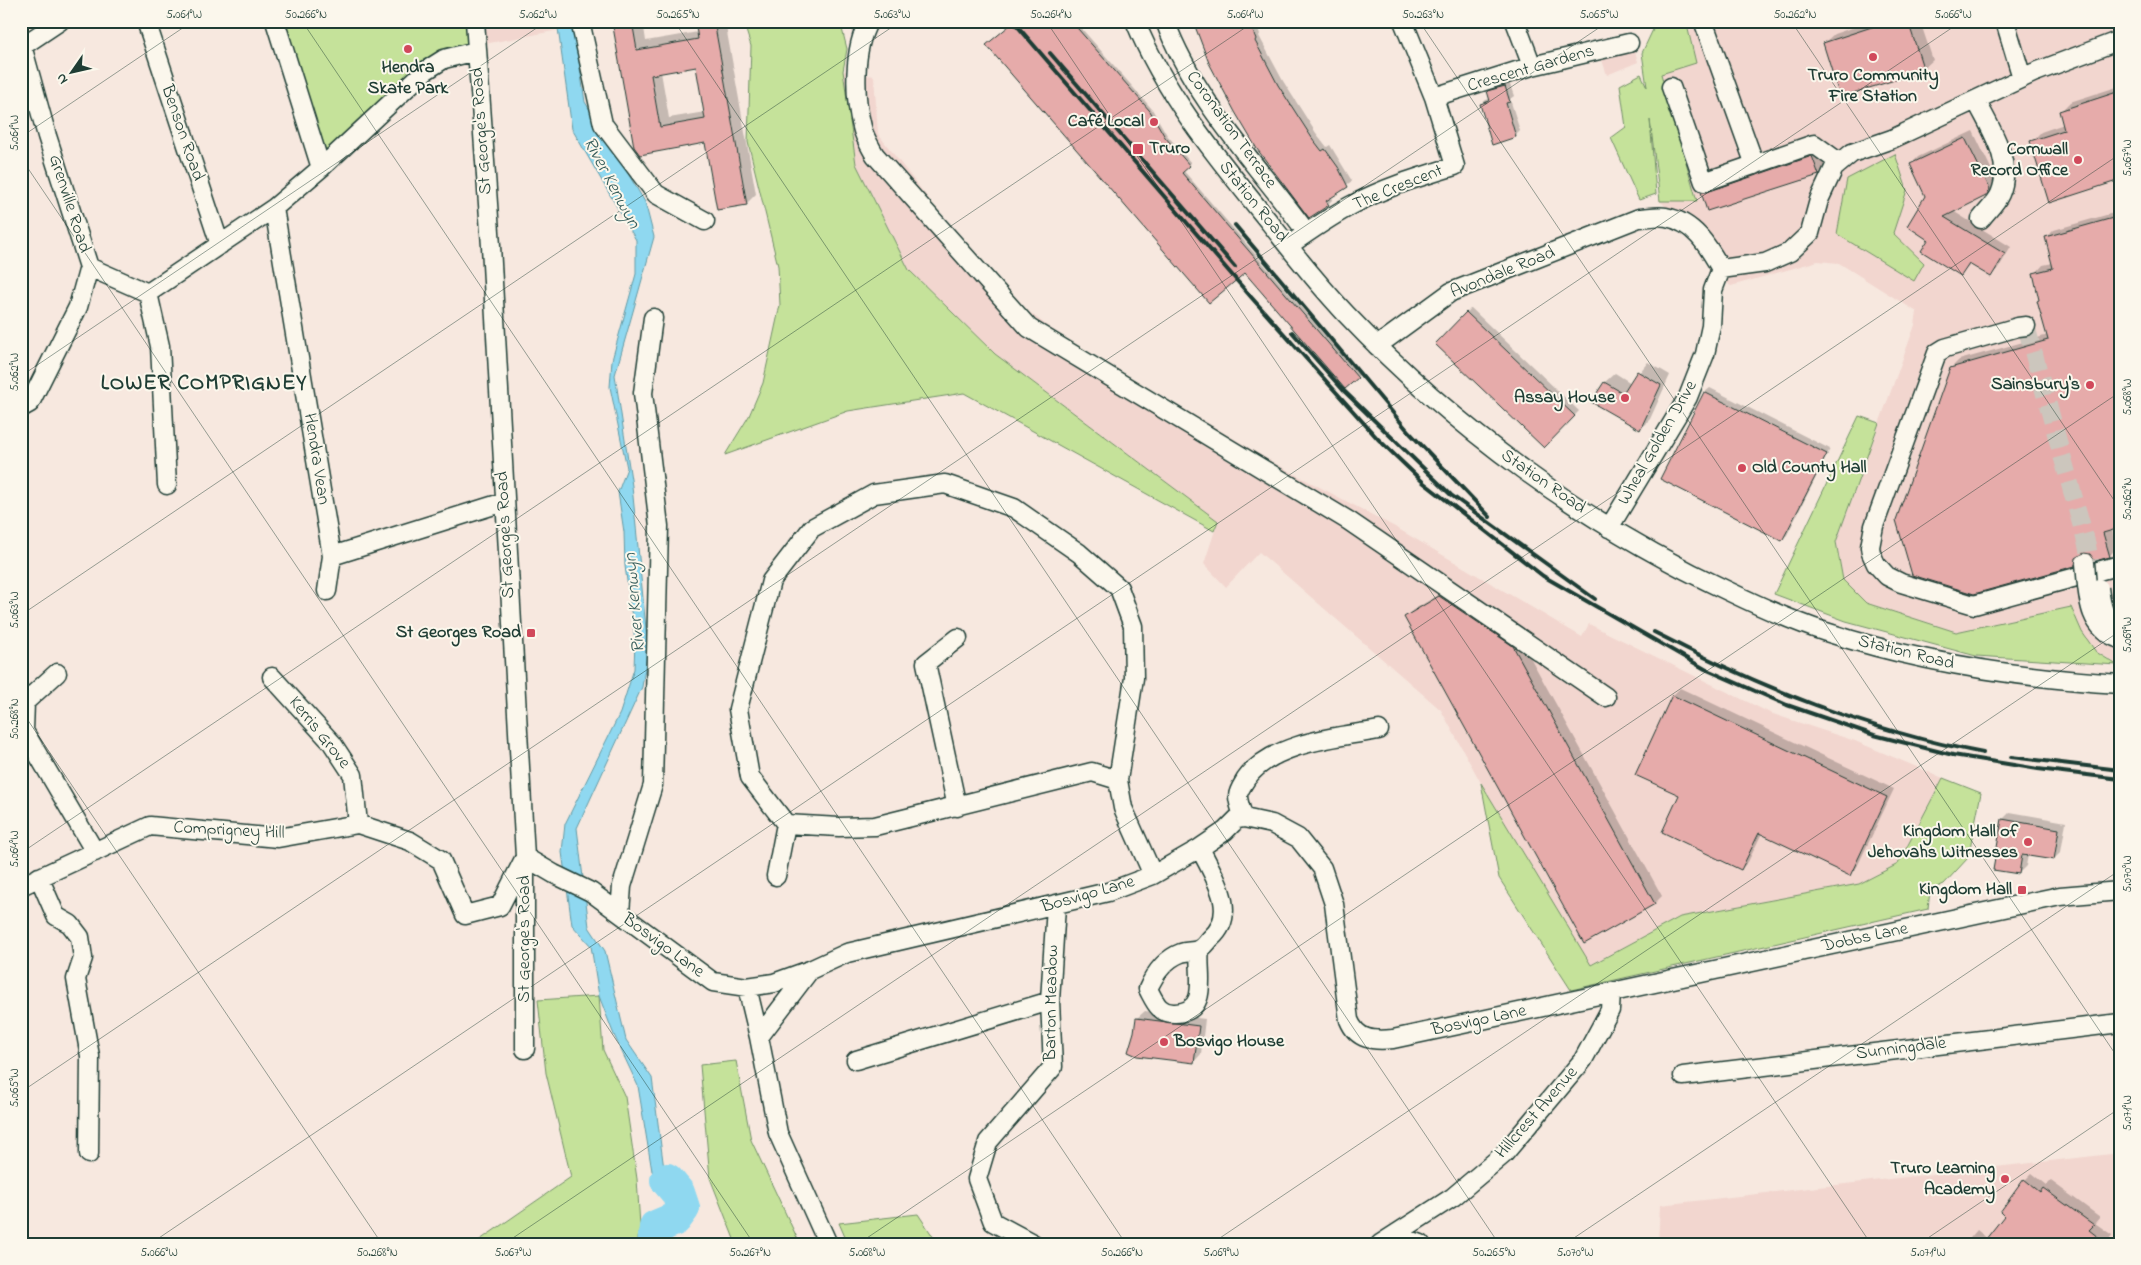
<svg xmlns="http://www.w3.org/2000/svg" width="2141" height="1265" font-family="'Indie Flower',sans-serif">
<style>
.built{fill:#f2d6cf}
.green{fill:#c5e29a;stroke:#729067}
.water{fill:#8fd8f0;stroke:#629aa5}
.shadow{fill:#0003;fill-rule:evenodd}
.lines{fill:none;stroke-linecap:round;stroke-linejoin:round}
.river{stroke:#8fd8f0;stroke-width:34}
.building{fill:#e6abaa;stroke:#1f3d34;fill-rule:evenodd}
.minor-tunnel{stroke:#ccc6bd;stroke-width:18;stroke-dasharray:18 9;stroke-linecap:butt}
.minor-casing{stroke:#1f3d34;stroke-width:21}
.minor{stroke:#fbf7ec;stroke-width:18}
.rail{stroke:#1f3d34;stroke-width:4}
.minor-bridge-casing{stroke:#1f3d34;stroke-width:21;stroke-linecap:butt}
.minor-bridge{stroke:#fbf7ec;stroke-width:18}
.ticks{fill:none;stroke:#1f3d34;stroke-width:1;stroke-opacity:0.45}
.poi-dot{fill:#d1495b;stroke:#fbf7ec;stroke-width:2}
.labels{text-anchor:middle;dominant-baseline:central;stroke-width:4;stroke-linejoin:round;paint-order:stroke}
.poi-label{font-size:18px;font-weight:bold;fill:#1f3d34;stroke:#fbf7ec;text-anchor:end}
.street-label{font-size:18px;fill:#1f3d34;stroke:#fbf7ec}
.water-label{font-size:19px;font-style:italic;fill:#355c5a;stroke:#fbf7ec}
.district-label{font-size:22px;font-weight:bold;letter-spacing:1px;fill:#1f3d34;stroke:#fbf7ec}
.neatline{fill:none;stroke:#1f3d34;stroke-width:2}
.ticks-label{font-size:12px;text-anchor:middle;fill:#1f3d34}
</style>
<rect width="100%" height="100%" fill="#f7e8df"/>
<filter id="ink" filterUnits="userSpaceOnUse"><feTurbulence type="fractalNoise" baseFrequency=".02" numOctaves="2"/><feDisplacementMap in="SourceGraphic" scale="10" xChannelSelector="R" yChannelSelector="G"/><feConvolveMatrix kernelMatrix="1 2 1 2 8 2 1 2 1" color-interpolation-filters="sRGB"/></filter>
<g filter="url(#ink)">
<!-- built -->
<path class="built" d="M479 21H557L559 30 479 45Z
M1686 21H2120V666L2096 652 2082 633 2071 607 1956 632 1866 603 1843 580 1836 542 1915 325 1917 312 1839 263 1818 261 1731 286 1711 270 1692 232 1660 201H1697L1661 73 1695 62Z
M1634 48 1638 62 1607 75 1602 60Z
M843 71 874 76 878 134 952 229 1021 306 1090 358 1192 414 1274 463 1395 527 1582 637 1589 624 1770 713 1855 741 1943 778 1898 864 1859 884 1680 917 1590 965 1481 783 1441 710 1259 552 1226 587 1204 564 1218 521 995 354 909 270 856 164Z
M2120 1153V1244H1658L1660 1205Z"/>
<!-- green -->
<path class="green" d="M280 21H471L473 45 324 160Z
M743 21H840L847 49 843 71 856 164 909 270 995 354 1218 521 1214 531 964 393 848 411 725 455 749 416 763 383 780 305 778 266 748 142 751 46Z
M1657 21H1686L1696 63 1661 74 1697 201H1660L1650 120 1656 194 1639 200 1611 138 1626 127 1620 85 1641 74 1647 87 1642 53Z
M1895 154 1907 190 1893 233 1924 263 1914 281 1837 234 1847 179Z
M1859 416 1879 423 1836 542 1843 580 1866 603 1956 632 2071 607 2082 632 2096 652 2117 665 1976 656 1846 621 1774 594Z
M1943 778 1981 793 1968 858 1944 884 1930 890 1928 909 1571 990 1499 878 1481 783 1591 965 1680 917 1859 884 1898 864Z
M599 996 603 1050 625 1097 637 1179 640 1226 637 1244H474L571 1177 546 1073 538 1000Z
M736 1061 751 1140 800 1244H736L710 1178 700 1065Z
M918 1214 938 1244H848L839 1223Z"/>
<!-- water -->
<path class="water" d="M557 21H573L585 102 645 202 654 237 615 375 632 486 648 649 642 687 577 828 589 927 605 951 626 1040 652 1078 664 1169 683 1192V1211L675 1219V1203L652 1171 638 1086 614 1035 599 996 591 946 572 925 562 852 565 824 620 713 634 669 635 640 625 566 624 532 618 492 627 468 610 387 612 360 636 274V240L572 129Z"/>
<!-- shadow -->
<path class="shadow" d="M613 21H643L646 41 698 32 696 21H725L756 194 746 204 706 142 640 153ZM698 65 705 112 669 118 661 72Z
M1016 21H1075L1152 109 1167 135 1191 163 1183 170 1359 375 1345 388 1245 271Z
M1195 21H1255L1260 34 1259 36 1283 81 1316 133 1327 147 1330 145 1352 181 1330 196 1333 199 1328 204 1310 217Z
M1872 21H1920L1933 60 1923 69 1824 43 1834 34Z
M1509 82 1514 96 1510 99 1520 131 1515 136 1481 104 1486 100 1491 98 1489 92 1493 87Z
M2120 86V178L2031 142 2041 132 2064 124 2060 112 2070 102Z
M1973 131 1997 181 1985 195 1953 211 2011 247 1998 269 1990 276 1971 264 1961 274 1930 239 1927 196 1911 164 1918 157Z
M1819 150 1825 167 1818 174 1708 209 1703 193 1710 186Z
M2120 211V527L2112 529 2117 548 2109 556 2083 551 2082 557 2074 565 1951 368 1959 360 2048 335 2035 274 2043 265 2053 263 2046 238 2054 230Z
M1471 308 1579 411 1544 447 1437 344Z
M1648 362 1670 375 1650 419 1640 429 1593 402 1605 382 1615 373 1631 383Z
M1710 388 1830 449 1787 535 1782 539 1662 478 1705 392Z
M1447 590 1520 639 1662 896 1655 903 1584 942 1405 617 1413 610Z
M1680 688 1894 789 1857 867 1850 874 1762 833 1748 862 1741 869 1681 795 1637 774 1673 695Z
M2010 812 2066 822 2061 852 2054 859 2028 855 2026 866 2019 873 2003 819Z
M1145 1011 1205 1019 1201 1054 1194 1062 1136 1032 1137 1018Z
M2032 1173 2047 1185 2051 1181 2100 1217 2095 1223 2112 1235 2106 1244H1965L1977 1230 1988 1239 2006 1215 2025 1180Z"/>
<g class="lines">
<!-- river -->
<path class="river" d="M654 1244 656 1227 675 1219 683 1208 678 1193 667 1180"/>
</g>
<!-- building -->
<path class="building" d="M612 21H632L637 50 698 39 695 21H714L747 205 717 210 705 143 640 155 634 147ZM696 67 705 119 660 127 651 75Z
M1015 21H1071L1150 111 1165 137 1190 166 1182 173 1358 378 1345 389 1245 273 1209 303 986 45Z
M1193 21H1249L1256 39 1255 41 1278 85 1312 138 1322 151 1325 149 1338 167 1348 187 1326 201 1329 205 1309 218 1257 149 1235 112 1209 63Z
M1890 21H1908L1924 71 1840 97 1823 43Z
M1505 86 1510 102 1506 103 1516 137 1492 145 1480 104 1490 101 1487 91Z
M2120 91V180L2049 203 2030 141 2064 130 2059 111Z
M1965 138 1990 189 1986 196 1944 217 2005 254 1991 277 1969 264 1961 276 1921 251 1928 240 1907 226 1925 196 1910 164Z
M1812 156 1819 175 1707 211 1701 192H1707Z
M2120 216V528L2103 533 2110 557 2095 561 2090 554 2084 553 2076 558 2075 566 1974 594 1912 575 1896 520 1950 368 2048 340 2037 301 2039 300 2033 273 2053 268 2045 237Z
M1466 312 1575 416 1544 448 1435 344Z
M1637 371 1661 385 1640 430 1591 402 1604 382 1623 393Z
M1704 392 1827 454 1782 541 1660 479Z
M1439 596 1513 646 1655 904 1584 944 1404 617Z
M1672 695 1887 797 1850 876 1759 833 1741 870 1662 832 1679 795 1635 775Z
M2002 819 2059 829 2054 860 2022 855 2019 874 1993 870Z
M1136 1018 1199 1026 1194 1063 1137 1056 1128 1052 1134 1032Z
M2024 1179 2040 1192 2043 1188 2094 1225 2089 1230 2107 1244H1982L2004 1216 2000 1212Z"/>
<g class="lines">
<!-- minor-tunnel -->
<path class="minor-tunnel" d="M2026 326 2087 545 2090 562"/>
<defs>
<path id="minor" d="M146 21 220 245
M275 21 321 168
M475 21 491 246 525 857V1049
M580 21 603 124 656 194 705 221
M869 21C853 48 854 97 862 127 864 137 870 146 875 155L1029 328 1349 521 1606 697
M1135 21C1166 97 1219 160 1270 223 1294 254 1319 285 1346 314 1454 428 1585 524 1728 591 1759 606 1792 621 1826 632 1921 663 2020 678 2120 684
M1165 21C1195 102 1257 164 1307 233
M1515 21 1532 66
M2005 21 2022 78
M1705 26 1755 165
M21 42 47 136 89 267 78 307 30 403 21 408
M21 47 60 21
M1671 87 1704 182 1814 144 1840 163
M1434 97 1532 66 1629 43
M1976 100C1990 129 2014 161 2000 194 1996 203 1987 211 1981 219
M274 208 332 556 327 591
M1288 246C1308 232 1328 218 1350 206 1383 188 1419 177 1455 166L1434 97 1403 21
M89 267 148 293 274 208 321 168 425 71 444 59 476 51
M148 293 160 346 167 485
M2026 326 2018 327 1945 348 1937 353 1874 526 1870 547 1871 553 1876 564 1887 576 1901 583 1974 605 2120 565
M1377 346 1451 292 1639 218C1647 218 1658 215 1666 217 1694 222 1708 246 1721 269L1765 263 1790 252 1810 233 1819 200 1834 168 1852 153 1892 139 2033 73 2120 40
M1609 528 1688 397 1705 354 1711 326 1713 290 1721 269
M332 556 504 502
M57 673 25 702 24 731 95 852
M272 677 332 743 353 775 358 824
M1118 780 1092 772 875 826 839 827 786 824 750 777 738 709 771 581 812 528 874 494 945 484 1014 508 1079 553 1119 588 1133 626 1134 678 1118 780 1123 808 1153 875
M957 807 926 663 958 638
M1244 818C1242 812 1238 803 1238 796 1238 791 1243 784 1246 779 1272 742 1338 737 1379 730
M776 876 786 824
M39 877 56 916 70 924 80 937 83 958 76 979 90 1056 89 1154
M21 886 150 826 278 838 358 824 410 841 441 860 465 915 500 906 525 857 554 874 591 892 713 982 747 987 774 983 810 970 847 953 1108 892 1153 875 1200 848 1225 831 1237 819 1244 818 1272 824 1298 838 1322 868 1334 904 1349 1020C1357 1040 1373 1041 1393 1039L2060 896 2120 891
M620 913 622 886 653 785 659 526 643 393 653 318
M1200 949C1196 970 1212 1012 1175 1013 1159 1014 1155 1002 1148 989 1155 973 1165 959 1181 953 1187 951 1195 952 1200 949 1204 947 1208 941 1211 938 1240 912 1213 876 1200 848
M747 987 759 1037 810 970
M759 1037 778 1133 828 1244
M856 1060 1050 1001
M1683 1076 2120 1023
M1395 1235 1421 1244
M1034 1244 993 1222 977 1179 988 1142 1053 1067 1050 1001 1056 906
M1380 1244 1453 1197 1504 1154 1583 1060 1610 1010 1611 992"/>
</defs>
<!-- minor casing -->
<use href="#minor" class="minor-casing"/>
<!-- minor -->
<use href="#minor" class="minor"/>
<!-- rail -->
<path class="rail" d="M1013 21 1251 297 1378 439 1424 483 1543 576 1705 669 1787 705 1874 735 1953 755 2038 769 2120 779
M1050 53 1235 267
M1235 225 1409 432 1490 517
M1292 332 1343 390 1451 495 1595 599
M1654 632C1760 687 1865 730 1983 753
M2011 757 2120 770"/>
<defs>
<path id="minor-bridge" d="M2085 563C2088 593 2086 628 2120 639
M2099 588C2101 604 2103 620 2120 627"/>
</defs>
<!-- minor-bridge casing -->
<use href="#minor-bridge" class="minor-bridge-casing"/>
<!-- minor-bridge -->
<use href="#minor-bridge" class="minor-bridge"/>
</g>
</g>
<!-- ticks -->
<path class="ticks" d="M302 21 1126 1244M674 21 1499 1244M1046 21 1871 1244M1419 21 2120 1061M1791 21 2120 509M21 137 193 21M21 158 754 1244M21 376 547 21M21 615 901 21M21 710 382 1244M21 853 1255 21M21 1092 1609 21M150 1244 1962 21M504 1244 2120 154M858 1244 2120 392M1211 1244 2120 631M1565 1244 2120 870M1919 1244 2120 1108"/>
<!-- markers -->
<g class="poi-dot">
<circle cx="408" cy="49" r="5"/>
<circle cx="1873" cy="57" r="5"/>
<circle cx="1154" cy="122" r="5"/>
<rect x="1132" y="143" width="12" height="12" rx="2.5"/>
<circle cx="2078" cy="160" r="5"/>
<circle cx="2090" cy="385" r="5"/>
<circle cx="1625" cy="398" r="5"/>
<circle cx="1742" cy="468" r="5"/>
<rect x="526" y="628" width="10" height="10" rx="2.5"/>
<circle cx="2028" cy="842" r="5"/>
<rect x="2017" y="885" width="10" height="10" rx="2.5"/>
<circle cx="1164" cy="1042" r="5"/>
<circle cx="2005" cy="1179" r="5"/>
</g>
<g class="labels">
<!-- poi labels -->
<g class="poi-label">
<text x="408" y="68" text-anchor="middle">Hendra<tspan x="408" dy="21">Skate Park</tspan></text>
<text x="1873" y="76" text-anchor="middle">Truro Community<tspan x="1873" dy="21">Fire Station</tspan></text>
<text x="1144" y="122">Café Local</text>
<text x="1149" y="149" text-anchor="start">Truro</text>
<text x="2068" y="150">Cornwall<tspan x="2068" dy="21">Record Office</tspan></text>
<text x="2080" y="385">Sainsbury's</text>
<text x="1615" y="398">Assay House</text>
<text x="1752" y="468" text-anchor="start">Old County Hall</text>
<text x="521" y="633">St Georges Road</text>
<text x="2018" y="832">Kingdom Hall of<tspan x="2018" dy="21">Jehovahs Witnesses</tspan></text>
<text x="2012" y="890">Kingdom Hall</text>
<text x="1174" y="1042" text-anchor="start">Bosvigo House</text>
<text x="1995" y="1169">Truro Learning<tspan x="1995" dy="21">Academy</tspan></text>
</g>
<!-- street labels -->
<g class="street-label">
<text transform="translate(1531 69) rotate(-16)">Crescent Gardens</text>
<text transform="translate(1231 130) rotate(54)">Coronation Terrace</text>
<text transform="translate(482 131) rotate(-94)">St George's Road</text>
<text transform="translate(182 133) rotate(71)">Benson Road</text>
<text transform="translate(1398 188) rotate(-22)">The Crescent</text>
<text transform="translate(1253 202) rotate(51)">Station Road</text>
<text transform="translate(69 204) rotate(72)">Grenville Road</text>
<text transform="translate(1503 273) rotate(-22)">Avondale Road</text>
<text transform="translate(1658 443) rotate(-60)">Wheal Golden Drive</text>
<text transform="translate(316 459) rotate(81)">Hendra Vean</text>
<text transform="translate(1543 482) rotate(35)">Station Road</text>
<text transform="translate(506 535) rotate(-93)">St George's Road</text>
<text transform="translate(1906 653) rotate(14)">Station Road</text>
<text transform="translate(319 733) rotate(51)">Kerris Grove</text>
<text transform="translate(229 831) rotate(3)">Comprigney Hill</text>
<text transform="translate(1088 895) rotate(-16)">Bosvigo Lane</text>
<text transform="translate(1865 938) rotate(-12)">Dobbs Lane</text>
<text transform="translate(525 939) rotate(-90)">St George's Road</text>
<text transform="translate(663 946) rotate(36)">Bosvigo Lane</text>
<text transform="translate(1052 1003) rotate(-89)">Barton Meadow</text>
<text transform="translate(1479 1021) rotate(-12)">Bosvigo Lane</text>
<text transform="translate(1901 1049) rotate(-7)">Sunningdale</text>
<text transform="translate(1537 1113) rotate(-49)">Hillcrest Avenue</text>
</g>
<!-- water labels -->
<g class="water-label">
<text transform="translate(611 183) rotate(62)">River Kenwyn</text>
<text transform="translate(635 603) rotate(-95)">River Kenwyn</text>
</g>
<!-- district labels -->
<g class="district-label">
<text x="204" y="384">LOWER COMPRIGNEY</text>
</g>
</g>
<!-- margin -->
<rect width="2141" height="1265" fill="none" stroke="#fbf7ec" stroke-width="55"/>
<!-- north arrow -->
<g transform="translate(72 72) rotate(236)" stroke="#fbf7ec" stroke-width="4" paint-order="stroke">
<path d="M0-4L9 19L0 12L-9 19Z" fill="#1f3d34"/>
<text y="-8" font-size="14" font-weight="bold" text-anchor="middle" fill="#1f3d34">N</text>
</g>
<rect x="28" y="28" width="2086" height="1210" class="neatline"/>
<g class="ticks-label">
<text x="184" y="18">5.061°W</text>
<text x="306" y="18">50.266°N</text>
<text x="538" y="18">5.062°W</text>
<text x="678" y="18">50.265°N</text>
<text x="892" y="18">5.063°W</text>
<text x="1051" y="18">50.264°N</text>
<text x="1245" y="18">5.064°W</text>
<text x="1423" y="18">50.263°N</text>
<text x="1599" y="18">5.065°W</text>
<text x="1795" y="18">50.262°N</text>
<text x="1953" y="18">5.066°W</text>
<text transform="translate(14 133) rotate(-90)" y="4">5.061°W</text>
<text transform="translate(2127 158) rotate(-90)" y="4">5.067°W</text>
<text transform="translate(14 372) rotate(-90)" y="4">5.062°W</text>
<text transform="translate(2127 397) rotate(-90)" y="4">5.068°W</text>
<text transform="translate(2127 499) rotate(-90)" y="4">50.262°N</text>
<text transform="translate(14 610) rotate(-90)" y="4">5.063°W</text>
<text transform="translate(2127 635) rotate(-90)" y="4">5.069°W</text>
<text transform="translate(14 719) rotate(-90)" y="4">50.268°N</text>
<text transform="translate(14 849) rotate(-90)" y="4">5.064°W</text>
<text transform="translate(2127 874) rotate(-90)" y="4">5.070°W</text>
<text transform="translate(14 1088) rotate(-90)" y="4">5.065°W</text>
<text transform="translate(2127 1113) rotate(-90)" y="4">5.071°W</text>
<text x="159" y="1256">5.066°W</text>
<text x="377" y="1256">50.268°N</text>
<text x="513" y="1256">5.067°W</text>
<text x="750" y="1256">50.267°N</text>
<text x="867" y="1256">5.068°W</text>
<text x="1122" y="1256">50.266°N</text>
<text x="1221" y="1256">5.069°W</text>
<text x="1494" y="1256">50.265°N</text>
<text x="1575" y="1256">5.070°W</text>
<text x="1928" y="1256">5.071°W</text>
</g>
</svg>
